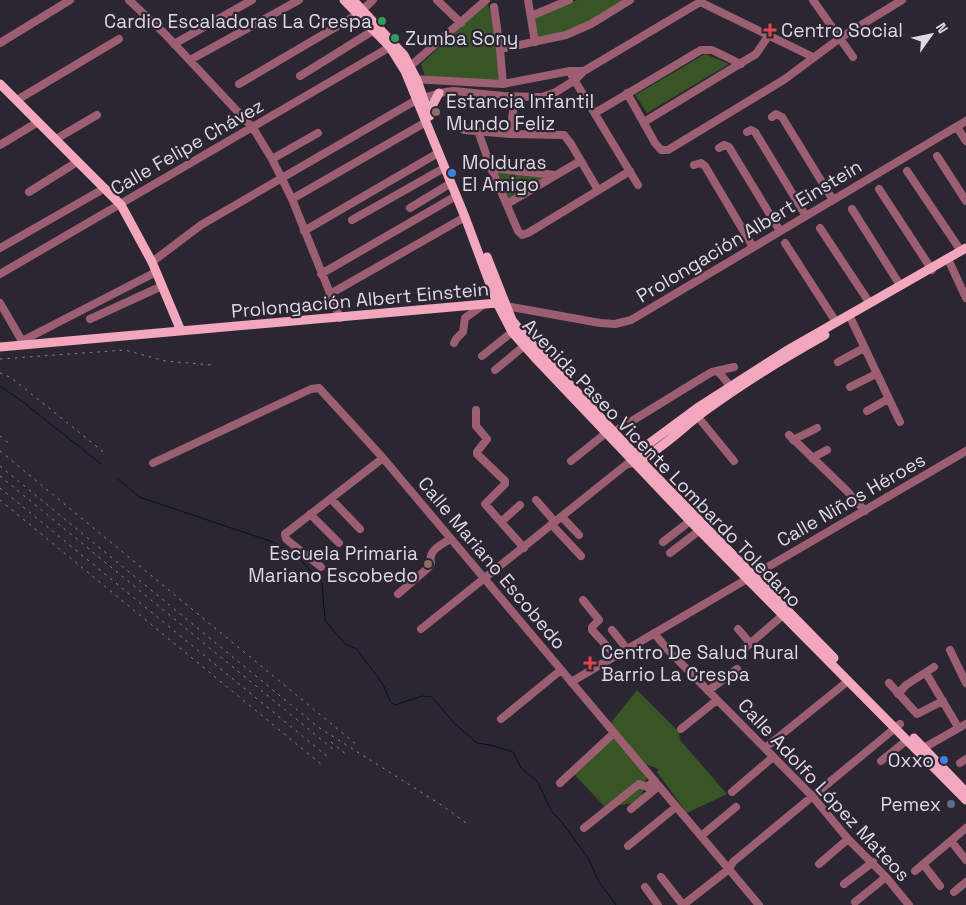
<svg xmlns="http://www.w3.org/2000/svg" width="966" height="905" font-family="'Space Grotesk',sans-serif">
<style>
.green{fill:#385526}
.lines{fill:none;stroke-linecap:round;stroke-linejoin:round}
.stream{stroke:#001325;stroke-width:1}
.minor{stroke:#9c5f71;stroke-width:8}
.major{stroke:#f2a7bc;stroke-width:9}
.rail{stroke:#87828d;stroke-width:1;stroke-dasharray:2.5 5;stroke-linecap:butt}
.leisure-dot{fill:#2e9e5b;stroke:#2c2633;stroke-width:2}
.health-dot{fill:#e0444e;stroke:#2c2633;stroke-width:2}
.education-dot{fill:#8d6e63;stroke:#2c2633;stroke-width:2}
.shop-dot{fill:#3f7fe0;stroke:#2c2633;stroke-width:2}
.service-dot{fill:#5c6f8a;stroke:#2c2633;stroke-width:2}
.labels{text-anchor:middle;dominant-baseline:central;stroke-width:4.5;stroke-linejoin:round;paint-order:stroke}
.poi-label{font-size:19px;fill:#ddd9e2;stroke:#2c2633;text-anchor:start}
.street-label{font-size:19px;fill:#ddd9e2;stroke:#2c2633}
</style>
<rect width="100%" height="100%" fill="#2c2633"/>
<!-- green -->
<path class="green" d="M577 0H624L589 22 569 31 538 37 535 18Z
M487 3C498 26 497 56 499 81L425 76 421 64Z
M705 54 729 64 647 113 635 95Z
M494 170 547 176 507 202Z
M637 690 679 732 680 740 727 794 687 813 657 772 659 769 641 763 610 724Z
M614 734 648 773 640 802 605 807 574 774Z"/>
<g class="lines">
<!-- stream -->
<path class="stream" d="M0 386 23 402 101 464
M118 479 139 497 273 542 298 557 322 584 325 620 345 644 357 649C364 662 376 672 383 685 388 693 387 701 395 705L422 696 432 697 454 723 477 743 490 745 513 752 521 768 537 781 552 812 561 821 588 858 599 882 616 905"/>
<!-- minor -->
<path class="minor" d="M129 0 165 34 253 128 272 159 292 199 340 318
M437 0 461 23
M528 0 535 42
M813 0 853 57
M700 2 813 57
M494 7 500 49 503 84
M531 16 569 0
M0 43 70 0
M174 44 252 0
M500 49 566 35 591 24 630 0
M190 60 299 0
M407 69 486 0
M300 76 374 30
M572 76 638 185
M412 79 503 84 570 71H584
M239 84 358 14 373 0
M627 93 655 143 661 150H668L785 79 840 38 902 0
M17 100 119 39
M595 113 701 50H712L741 64
M772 117 776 114 782 117 833 200
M644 122 756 54 769 35
M957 127 966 141
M464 130 510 134 564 135 571 144 598 190
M478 131 491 168 518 231 522 235 528 233 630 171
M747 132 751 130 755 132 806 216
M510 134 515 97
M56 139 97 115
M0 145 38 122
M719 148 724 145 729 147 780 231
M937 156 966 201
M272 159 318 133
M694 165 701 163 705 166 753 247
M491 168 555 175
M907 171 961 251
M879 189 932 270
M29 192 77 162
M292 199 426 122
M507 204 580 161
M410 208 451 183
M852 209 900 285
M352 220 444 168
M820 228 869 302
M304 231 438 153
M785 243 836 322
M0 248 105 188
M948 259 966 298
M152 262 201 225 418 99 445 92 454 91 503 96 542 97 556 92 575 80 584 71 700 2V0
M0 274 390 47
M321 274 456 196
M330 294 465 217
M0 303 22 341V345
M506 306 600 323 615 324 631 320 966 121
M90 319 162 286
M851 319 900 422
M22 341 156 272
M454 343 456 339 463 332 465 318 483 305
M482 356 512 332
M838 362 864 348
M495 370 524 346
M718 371 730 386
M850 387 876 374
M476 410V426L487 439 477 452V454L505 481V484L485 504 524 548
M867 411 888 399
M698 417 734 461
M614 432 705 376 712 372 734 367
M789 435 847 491 865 511
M793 440 817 428
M812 458 827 450
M571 461 606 433
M153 463 311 389 319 388 383 458 759 905
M331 499 360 529
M536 500 555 522
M310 514 339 543
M562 517 579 535
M501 522 520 505
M552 525 581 556
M663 542 690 521
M670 553 700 530
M321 567 286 539 285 534 383 458
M398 594 428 568 431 563C428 550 440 546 450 539
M583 600 599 620 592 627V630L615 655
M421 629 627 464 635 463
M738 629 750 643
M612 630 627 649
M654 633 668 650 813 797 848 839 886 877 909 905
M745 648 783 615
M950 650 966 683
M926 673 958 727
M571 682 966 451
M889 683 917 714 943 701
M708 691 737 669
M898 694 906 685 934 667
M501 719 561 670
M681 729 717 700
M765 748 848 681
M920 750 966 724
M881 761 907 740
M960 763 966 759
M560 783 614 733
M732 792 773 757
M631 809 659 786
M584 828 639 784 647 787 655 781
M701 836 736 807
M951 841 966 860
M628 846 676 807
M819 864 848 839
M923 864 940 886
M915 871 966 828
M661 877 683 905 729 869 733 862 900 724
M844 884 873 862
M645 887 658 905
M954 892 966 882
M855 902 886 877"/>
<!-- major -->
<path class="major" d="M344 0 390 47 405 71 465 217 497 303 512 332 537 360 690 521 966 800
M353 0 404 55 417 80 426 106
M0 84 121 205 152 262 181 331
M430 116 433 104 439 93
M487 257 512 320 524 335 640 460 834 658
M0 347 497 303 501 305
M632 456 697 408 786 351 966 248
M637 462C662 449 682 428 705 411 743 383 784 358 825 335
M914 738 966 792"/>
<!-- rail -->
<path class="rail" d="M0 359 125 350 165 361 212 365
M0 373 10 377 24 388 106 454
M0 436 10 444
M0 451 357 745
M0 466 318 727 443 806 466 823
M0 476 334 750
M0 488 328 757
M0 500 322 765
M331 742 347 755"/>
</g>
<!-- markers -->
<g class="leisure-dot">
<circle cx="382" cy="21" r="5"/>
<circle cx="395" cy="38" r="5"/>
</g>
<g class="health-dot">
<path d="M767.5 22.5h5v5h5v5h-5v5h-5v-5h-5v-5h5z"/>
<path d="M587.5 655.5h5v5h5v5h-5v5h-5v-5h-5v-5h5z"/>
</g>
<g class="education-dot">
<circle cx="436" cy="112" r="5"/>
<circle cx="428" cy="564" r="5"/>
</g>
<g class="shop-dot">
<circle cx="452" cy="173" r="5"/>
<circle cx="944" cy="760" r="5"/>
</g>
<circle class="service-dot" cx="951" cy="804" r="5"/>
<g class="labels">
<!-- poi labels -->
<g class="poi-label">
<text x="372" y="21" text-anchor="end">Cardio Escaladoras La Crespa</text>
<text x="781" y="30">Centro Social</text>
<text x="405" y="38">Zumba Sony</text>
<text x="446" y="101">Estancia Infantil<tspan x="446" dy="22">Mundo Feliz</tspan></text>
<text x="462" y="162">Molduras<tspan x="462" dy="22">El Amigo</tspan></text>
<text x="418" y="553" text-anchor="end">Escuela Primaria<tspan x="418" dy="22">Mariano Escobedo</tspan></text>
<text x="601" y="652">Centro De Salud Rural<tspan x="601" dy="22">Barrio La Crespa</tspan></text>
<text x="934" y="760" text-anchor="end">Oxxo</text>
<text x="941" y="804" text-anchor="end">Pemex</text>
</g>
<!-- street labels -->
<g class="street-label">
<text transform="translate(187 147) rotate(-30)">Calle Felipe Chávez</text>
<text transform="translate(749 231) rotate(-31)">Prolongación Albert Einstein</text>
<text transform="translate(360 300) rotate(-5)">Prolongación Albert Einstein</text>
<text transform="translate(662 463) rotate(46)">Avenida Paseo Vicente Lombardo Toledano</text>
<text transform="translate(851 500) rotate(-30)">Calle Niños Héroes</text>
<text transform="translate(492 563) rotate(50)">Calle Mariano Escobedo</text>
<text transform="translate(824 790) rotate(47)">Calle Adolfo López Mateos</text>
</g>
</g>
<!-- north arrow -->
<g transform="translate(931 35) rotate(57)" stroke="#2c2633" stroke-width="4" paint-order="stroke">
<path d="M0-4L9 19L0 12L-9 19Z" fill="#ddd9e2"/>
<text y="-8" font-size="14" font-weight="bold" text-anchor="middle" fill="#ddd9e2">N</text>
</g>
</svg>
